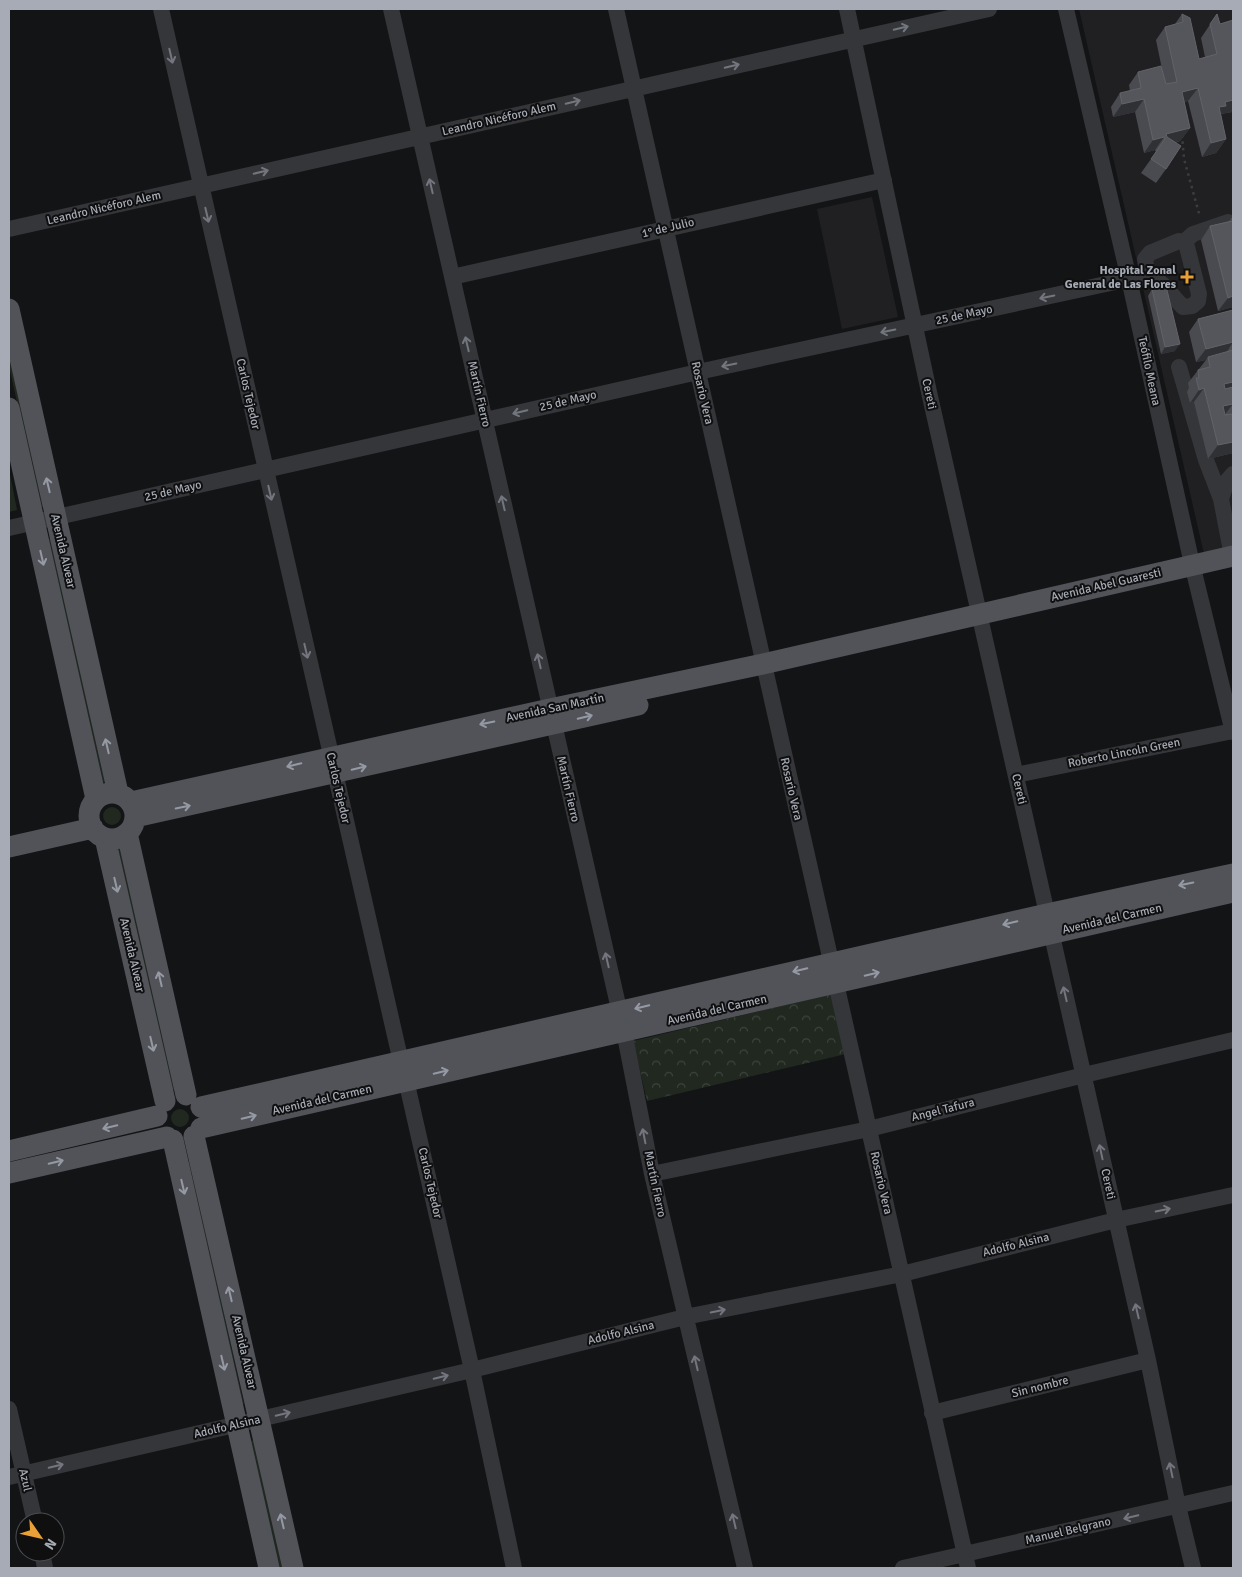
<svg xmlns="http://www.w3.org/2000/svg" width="1242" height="1577" font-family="Signika,sans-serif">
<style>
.built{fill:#202022}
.grass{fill:#202820}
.forest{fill:url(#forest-crowns)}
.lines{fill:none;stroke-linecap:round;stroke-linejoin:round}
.path{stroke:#3b3d41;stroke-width:2.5;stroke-dasharray:2.5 4;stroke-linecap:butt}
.minor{stroke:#35363a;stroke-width:16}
.major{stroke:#515359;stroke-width:21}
.wall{fill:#4a4b50}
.shaded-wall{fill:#303134}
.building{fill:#54565b;stroke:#616369}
.oneway{stroke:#73767e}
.oneway2{stroke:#9599a3}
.poi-dot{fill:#e9a137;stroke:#0f0f10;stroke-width:2}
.labels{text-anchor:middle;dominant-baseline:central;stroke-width:4;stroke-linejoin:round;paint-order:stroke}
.street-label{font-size:12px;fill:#a6abb5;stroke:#0f0f10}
.poi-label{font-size:12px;font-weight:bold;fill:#a6abb5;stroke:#0f0f10;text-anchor:end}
</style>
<defs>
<pattern id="forest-crowns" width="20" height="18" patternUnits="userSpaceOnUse" patternTransform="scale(1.25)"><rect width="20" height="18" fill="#202820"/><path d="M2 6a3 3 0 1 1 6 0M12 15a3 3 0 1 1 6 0" fill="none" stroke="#3d443e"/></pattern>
</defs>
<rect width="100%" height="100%" fill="#131415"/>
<!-- built -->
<path class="built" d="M1079 9H1233V546L1204 554Z
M872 197 898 317 842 329 817 209Z"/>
<!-- grass -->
<path class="grass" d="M9 348 44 507H40L9 366Z
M9 469 17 510 9 512Z
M52 538 106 782 102 783 48 539Z
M103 816a9 9 0 1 1 18 0a9 9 0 1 1-18 0Z
M121 845 175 1089 171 1090 117 846Z
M171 1118a9 9 0 1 1 18 0a9 9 0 1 1-18 0Z
M190 1161 244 1404 240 1405 186 1162Z
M254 1440 283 1568H278L250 1441Z"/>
<!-- forest -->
<path class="forest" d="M832 994 846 1054 647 1101 633 1041Z"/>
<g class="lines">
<!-- path -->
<path class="path" d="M1182 135 1184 159 1200 217"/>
<!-- minor -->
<path class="minor" d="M161 9 401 1062 406 1080 472 1370 514 1568
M391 9 624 1031 652 1174 745 1568
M616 9 968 1568
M847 9 929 392 1148 1360 1178 1506 1193 1568
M1066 9 1129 279 1192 564 1233 732
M9 229 989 9
M1184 242 1193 234 1228 222
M452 277 884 180
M1179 367 1206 460 1221 499
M9 528 698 372 1129 279C1165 275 1161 285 1183 307L1192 306 1198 301 1199 294 1187 247 1184 242 1179 241 1150 253 1145 259 1148 277
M1232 556 1221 499 1227 481 1233 474
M1016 775 1233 731
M652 1174 869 1129 1084 1075 1233 1040
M9 1409 35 1522
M932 1413 1148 1360
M9 1477 472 1370 685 1317 902 1274 1116 1220 1233 1195
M42 1552 45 1568
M903 1568 1233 1493"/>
<!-- major -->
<path class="major" d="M9 309 118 793
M9 408 96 799
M89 816a23 23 0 1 1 46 0a23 23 0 1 1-46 0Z
M131 802 550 709 763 664 1233 556
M135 817 638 705
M127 833 186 1095
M105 838 165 1101
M9 847 93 828
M201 1107 1047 914 1233 874
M201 1128 1233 892
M194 1136 293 1568
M173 1140 269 1568
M9 1151 157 1116
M9 1173 167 1137"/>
</g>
<!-- wall -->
<path class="wall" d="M1182 14 1199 59 1205 57 1201 38 1217 14 1220 24 1233 20V119L1232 112 1221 114 1226 139 1216 153 1202 157 1188 101 1184 102 1190 128 1180 141 1175 143 1166 169 1156 183 1141 173 1156 152 1155 150 1144 153 1135 112 1113 117 1111 107 1120 93 1130 91 1129 85 1138 72 1163 74 1156 40 1165 27 1175 24Z
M1233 217V307L1218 311 1201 240 1210 226 1229 221Z
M1152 289 1175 351 1161 354 1148 296Z
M1233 310V453L1208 459 1194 402 1190 403 1187 392 1189 388 1188 383 1206 360 1196 362 1189 332 1198 319Z"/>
<!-- shaded-wall -->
<path class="shaded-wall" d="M1198 88 1188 101 1172 105 1182 92Z
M1144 99 1135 112 1113 117 1122 104Z
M1233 100V110L1232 112 1220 114 1219 107 1225 102Z
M1190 128 1180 141 1160 146 1165 139 1164 137 1155 150 1144 153 1153 140 1166 134Z
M1226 139 1216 153 1202 157 1211 143Z
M1233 296V307L1218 311 1228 298Z
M1233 342 1225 355 1208 357 1206 360 1196 362 1206 349Z
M1180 344 1175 351 1161 354 1165 347Z
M1233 382V386L1214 398 1224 384Z
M1204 388 1194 402 1190 403 1199 390Z
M1233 404 1223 417V406Z
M1233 442V453L1208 459 1218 445Z"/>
<!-- building -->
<path class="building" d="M1182 14 1190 18 1199 59 1217 54 1210 24 1217 14 1220 24 1233 20V100L1225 102 1226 106 1219 107 1226 139 1211 143 1198 88 1182 92 1190 128 1166 134 1167 137 1181 146 1166 169 1151 159 1165 139 1164 137 1153 140 1144 99 1122 104 1120 93 1141 88 1138 72 1161 66 1166 84 1177 82 1165 27 1183 22Z
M1233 217V296L1228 298 1210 226 1233 221 1232 218Z
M1166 286 1180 344 1165 347 1152 289Z
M1233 310V342L1206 349 1198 319Z
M1233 350V382L1224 384 1225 389 1233 387V409V404L1223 406 1225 415 1233 414V442L1218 445 1204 388 1199 390 1196 378H1199L1198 370 1210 367 1208 357Z"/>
<!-- one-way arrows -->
<defs><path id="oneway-shaft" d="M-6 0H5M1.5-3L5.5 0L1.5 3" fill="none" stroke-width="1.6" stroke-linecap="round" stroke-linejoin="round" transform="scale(1.25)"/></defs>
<g class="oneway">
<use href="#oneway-shaft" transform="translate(901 28) rotate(-13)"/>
<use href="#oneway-shaft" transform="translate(171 56) rotate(77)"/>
<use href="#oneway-shaft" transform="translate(732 66) rotate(-13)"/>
<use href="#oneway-shaft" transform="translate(573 102) rotate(-13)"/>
<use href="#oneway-shaft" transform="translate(261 172) rotate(-13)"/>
<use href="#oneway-shaft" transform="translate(431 186) rotate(-103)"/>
<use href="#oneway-shaft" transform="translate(207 215) rotate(77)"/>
<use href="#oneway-shaft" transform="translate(1047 297) rotate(168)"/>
<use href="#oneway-shaft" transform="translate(888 331) rotate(168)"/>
<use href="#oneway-shaft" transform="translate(467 344) rotate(-103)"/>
<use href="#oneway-shaft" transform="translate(729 365) rotate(168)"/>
<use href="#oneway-shaft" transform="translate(520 412) rotate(167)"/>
<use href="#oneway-shaft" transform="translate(270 493) rotate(77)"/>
<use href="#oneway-shaft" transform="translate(503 503) rotate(-103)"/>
<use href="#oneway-shaft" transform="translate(306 651) rotate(77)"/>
<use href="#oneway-shaft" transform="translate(539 661) rotate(-103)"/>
<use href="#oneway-shaft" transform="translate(607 960) rotate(-103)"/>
<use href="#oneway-shaft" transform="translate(1065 994) rotate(-103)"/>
<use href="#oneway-shaft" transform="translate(644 1136) rotate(-101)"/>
<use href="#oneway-shaft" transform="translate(1101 1152) rotate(-102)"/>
<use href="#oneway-shaft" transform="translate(1163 1210) rotate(-12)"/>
<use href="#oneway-shaft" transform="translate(718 1311) rotate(-11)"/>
<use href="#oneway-shaft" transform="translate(1137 1311) rotate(-103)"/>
<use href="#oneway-shaft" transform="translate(696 1363) rotate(-103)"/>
<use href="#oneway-shaft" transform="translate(441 1377) rotate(-13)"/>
<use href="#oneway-shaft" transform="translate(283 1414) rotate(-13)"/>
<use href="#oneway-shaft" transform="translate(56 1466) rotate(-13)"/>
<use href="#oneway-shaft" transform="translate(1171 1470) rotate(-102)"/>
<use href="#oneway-shaft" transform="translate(1131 1517) rotate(167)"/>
<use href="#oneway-shaft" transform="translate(734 1521) rotate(-103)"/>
</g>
<g class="oneway2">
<use href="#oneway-shaft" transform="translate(48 485) rotate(-103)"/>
<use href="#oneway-shaft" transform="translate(42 558) rotate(77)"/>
<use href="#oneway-shaft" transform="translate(585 717) rotate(-13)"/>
<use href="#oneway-shaft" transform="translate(487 723) rotate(168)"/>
<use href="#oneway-shaft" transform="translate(107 746) rotate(-103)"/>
<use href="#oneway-shaft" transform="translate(294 765) rotate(167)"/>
<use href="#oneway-shaft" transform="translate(359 768) rotate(-13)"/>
<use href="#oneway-shaft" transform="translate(183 807) rotate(-12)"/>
<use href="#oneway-shaft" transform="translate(1186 884) rotate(168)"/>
<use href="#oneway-shaft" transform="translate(116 885) rotate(77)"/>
<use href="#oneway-shaft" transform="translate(1010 923) rotate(167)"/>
<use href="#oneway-shaft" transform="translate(800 970) rotate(167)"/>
<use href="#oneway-shaft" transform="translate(872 974) rotate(-13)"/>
<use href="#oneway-shaft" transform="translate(160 979) rotate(-103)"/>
<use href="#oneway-shaft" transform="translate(642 1007) rotate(167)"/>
<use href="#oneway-shaft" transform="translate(152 1044) rotate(77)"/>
<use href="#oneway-shaft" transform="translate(441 1072) rotate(-13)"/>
<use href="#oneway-shaft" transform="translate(249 1117) rotate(-13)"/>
<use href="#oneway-shaft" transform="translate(110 1127) rotate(167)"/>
<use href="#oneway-shaft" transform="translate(56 1162) rotate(-13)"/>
<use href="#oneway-shaft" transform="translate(183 1187) rotate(77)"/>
<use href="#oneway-shaft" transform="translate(230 1294) rotate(-103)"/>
<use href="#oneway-shaft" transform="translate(223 1363) rotate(77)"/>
<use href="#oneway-shaft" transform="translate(282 1521) rotate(-103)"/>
</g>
<!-- markers -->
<path class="poi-dot" d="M1184.5 269.5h5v5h5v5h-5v5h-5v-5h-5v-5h5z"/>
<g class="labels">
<!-- street labels -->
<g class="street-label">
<text transform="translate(499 119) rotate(-13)">Leandro Nicéforo Alem</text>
<text transform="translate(104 208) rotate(-13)">Leandro Nicéforo Alem</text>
<text transform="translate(668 228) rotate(-13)">1° de Julio</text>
<text transform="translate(964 315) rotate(-12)">25 de Mayo</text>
<text transform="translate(1149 371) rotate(78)">Teófilo Meana</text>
<text transform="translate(702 393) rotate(77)">Rosario Vera</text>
<text transform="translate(248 394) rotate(77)">Carlos Tejedor</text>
<text transform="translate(479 394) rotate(77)">Martín Fierro</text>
<text transform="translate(929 394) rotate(78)">Cereti</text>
<text transform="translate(568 401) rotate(-13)">25 de Mayo</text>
<text transform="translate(173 491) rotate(-13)">25 de Mayo</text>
<text transform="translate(63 551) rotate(77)">Avenida Alvear</text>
<text transform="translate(1106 585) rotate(-13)">Avenida Abel Guaresti</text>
<text transform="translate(555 708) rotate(-12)">Avenida San Martín</text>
<text transform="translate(1124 753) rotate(-11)">Roberto Lincoln Green</text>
<text transform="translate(338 788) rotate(77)">Carlos Tejedor</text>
<text transform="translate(568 789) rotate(77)">Martín Fierro</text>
<text transform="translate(791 789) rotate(77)">Rosario Vera</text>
<text transform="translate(1019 789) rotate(77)">Cereti</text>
<text transform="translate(1112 919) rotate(-13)">Avenida del Carmen</text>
<text transform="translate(132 955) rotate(77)">Avenida Alvear</text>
<text transform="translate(717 1010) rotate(-13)">Avenida del Carmen</text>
<text transform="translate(322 1100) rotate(-13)">Avenida del Carmen</text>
<text transform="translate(943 1110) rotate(-14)">Angel Tafura</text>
<text transform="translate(430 1183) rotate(77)">Carlos Tejedor</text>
<text transform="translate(881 1183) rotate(77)">Rosario Vera</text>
<text transform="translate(655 1184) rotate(78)">Martín Fierro</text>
<text transform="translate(1108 1184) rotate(78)">Cereti</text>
<text transform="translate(1016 1245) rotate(-14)">Adolfo Alsina</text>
<text transform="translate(621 1333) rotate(-14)">Adolfo Alsina</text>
<text transform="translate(244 1352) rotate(77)">Avenida Alvear</text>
<text transform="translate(1040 1387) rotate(-14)">Sin nombre</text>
<text transform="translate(227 1427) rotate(-13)">Adolfo Alsina</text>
<text transform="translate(25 1480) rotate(77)">Azul</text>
<text transform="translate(1068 1531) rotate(-13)">Manuel Belgrano</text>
</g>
<!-- poi labels -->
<g class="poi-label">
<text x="1176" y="270">Hospital Zonal<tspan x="1176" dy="14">General de Las Flores</tspan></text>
</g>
</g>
<!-- border -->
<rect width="1242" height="1577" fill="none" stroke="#a6abb5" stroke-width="20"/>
<!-- north arrow -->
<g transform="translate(40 1537) rotate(124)"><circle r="24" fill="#0f0f10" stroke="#4b4d52"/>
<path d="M0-4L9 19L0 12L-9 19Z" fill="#e9a137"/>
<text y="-8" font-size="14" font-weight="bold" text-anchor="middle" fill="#a6abb5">N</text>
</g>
</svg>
